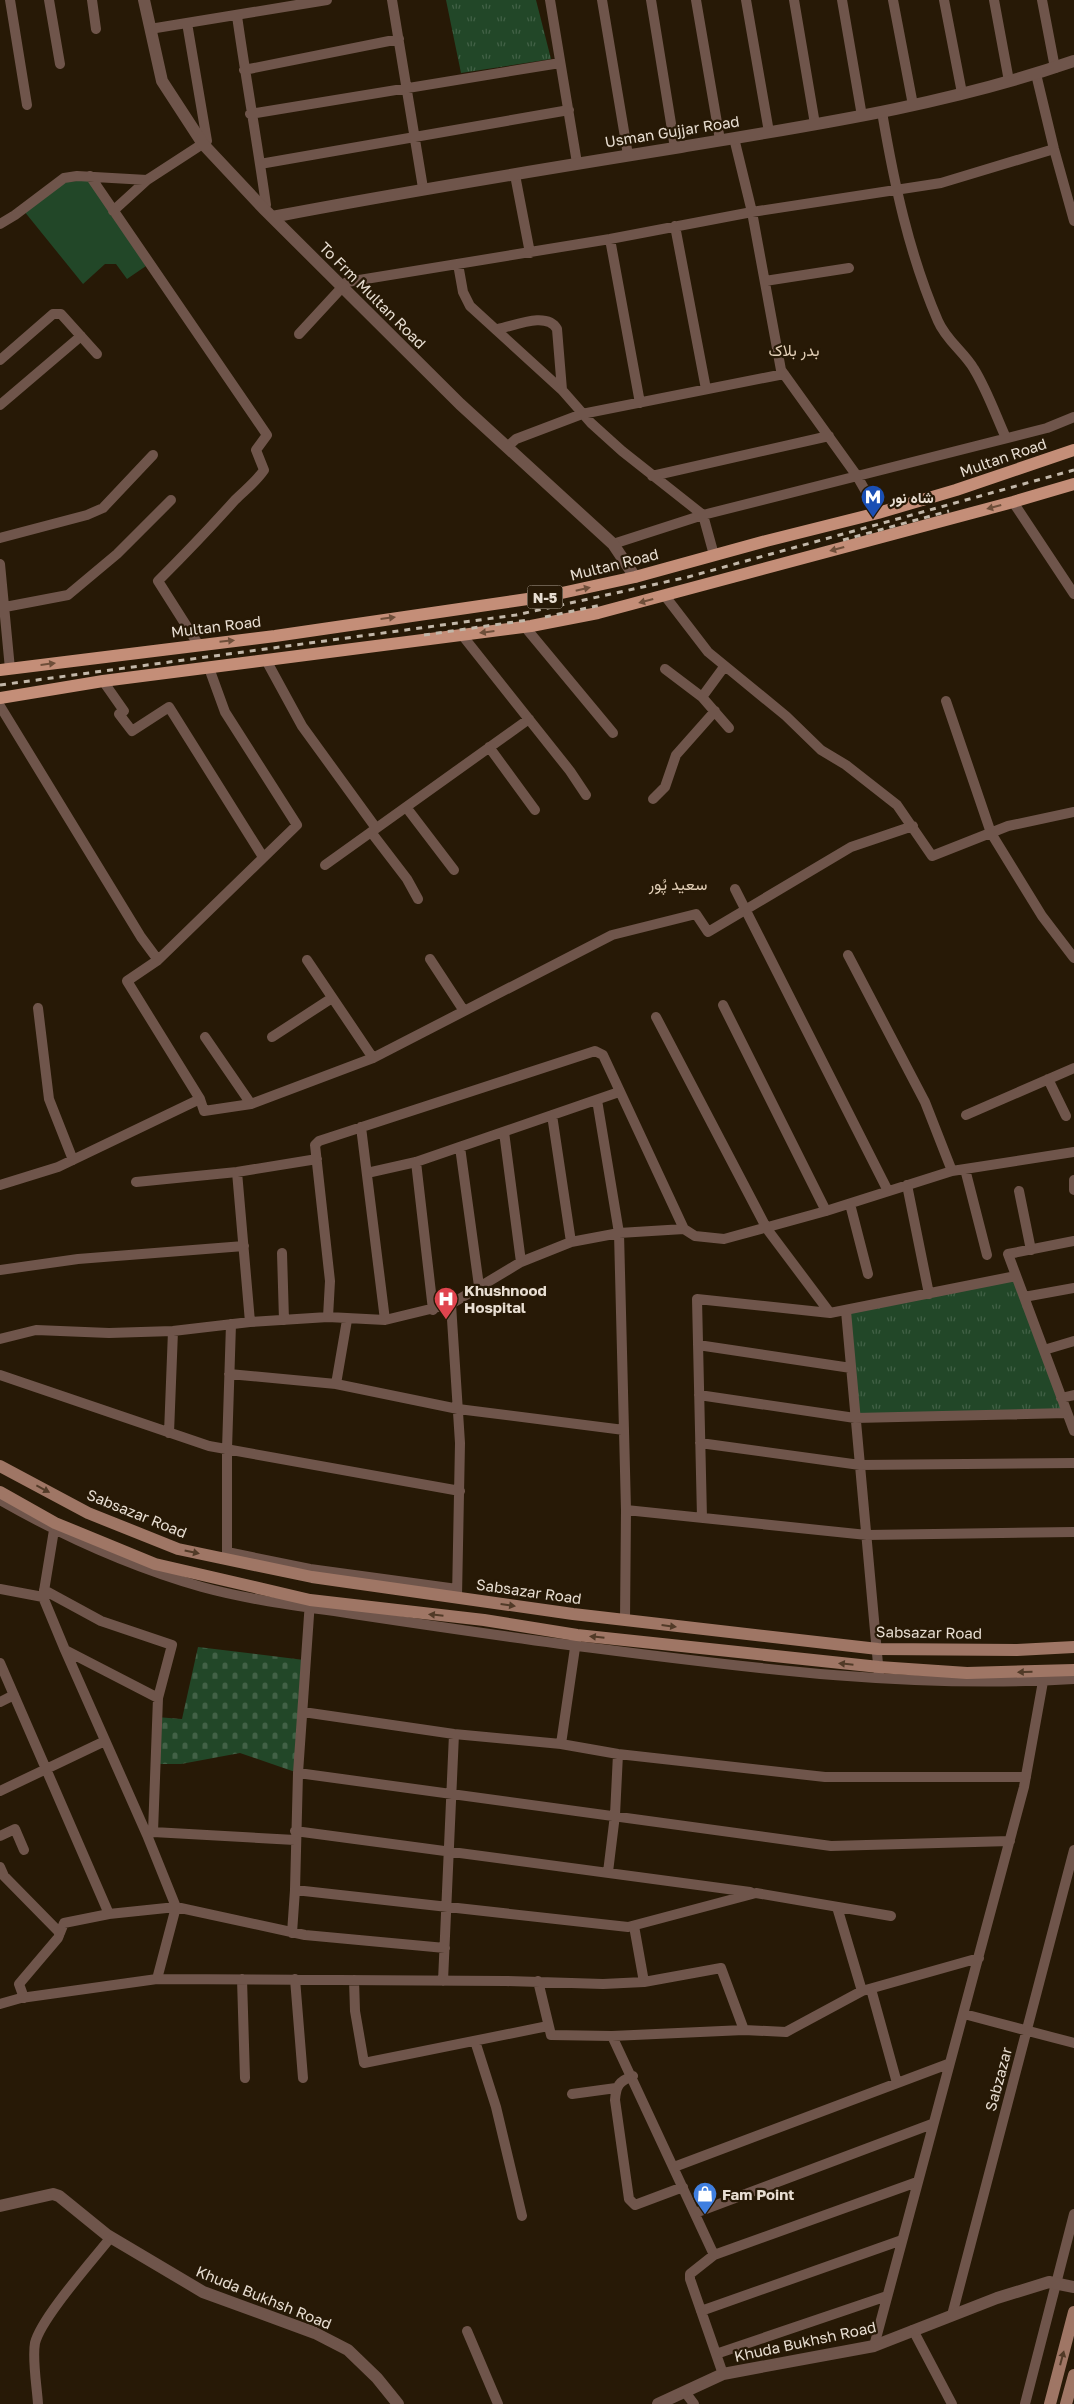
<svg xmlns="http://www.w3.org/2000/svg" width="1074" height="2404" font-family="'Golos Text',Vazirmatn,sans-serif">
<style>
.grass{fill:#224728}
.cemetery{fill:url(#cemetery-stones)}
.park{fill:url(#park-tufts)}
.lines{fill:none;stroke-linecap:round;stroke-linejoin:round}
.minor{stroke:#6f554b;stroke-width:10}
.tertiary{stroke:#6f554b;stroke-width:12}
.secondary{stroke:#9f7665;stroke-width:12}
.primary{stroke:#c48e78;stroke-width:12}
.rail{stroke:#c2b7a9;stroke-width:3;stroke-dasharray:6 6;stroke-linecap:butt}
.oneway{fill:#6e4e39}
.oneway2{fill:#513a27}
.labels{text-anchor:middle;dominant-baseline:central;stroke-width:4.5;stroke-linejoin:round;paint-order:stroke}
.shield{fill:#271906;stroke:#aea395;stroke-width:1}
.shield-label{font-size:14px;font-weight:bold;fill:#e8ded2}
.street-label{font-size:15px;fill:#e8ded2;stroke:#271906}
.poi-label{font-size:15px;font-weight:bold;fill:#e8ded2;stroke:#271906;text-anchor:start}
.neighbourhood-label{font-size:16px;fill:#e2cfb7;stroke:#271906}
</style>
<defs>
<pattern id="cemetery-stones" width="16" height="16" patternUnits="userSpaceOnUse" patternTransform="scale(1.25)"><rect width="16" height="16" fill="#224728"/><path d="M2 7V4a2 2 0 0 1 4 0v3zM10 15v-3a2 2 0 0 1 4 0v3z" fill="#426146"/></pattern>
<pattern id="park-tufts" width="24" height="20" patternUnits="userSpaceOnUse" patternTransform="scale(1.25)"><rect width="24" height="20" fill="#224728"/><path d="M3 7l-1-3M5 7V3M7 7l1-3M15 17l-1-3M17 17v-4M19 17l1-3" fill="none" stroke="#426146"/></pattern>
</defs>
<rect width="100%" height="100%" fill="#271906"/>
<!-- grass -->
<path class="grass" d="M88 180 146 266 127 279 116 264H105L83 284 24 211 65 182Z"/>
<!-- cemetery -->
<path class="cemetery" d="M198 1647 304 1660 298 1773 240 1753 181 1764H151L156 1717 182 1719Z"/>
<!-- park -->
<path class="park" d="M446 0H536L551 59 461 73Z
M1016 1276 1067 1413 856 1422 846 1311Z"/>
<g class="lines">
<!-- minor -->
<path class="minor" d="M10 0 27 105
M49 0 60 64
M92 0 96 29
M392 0 423 188
M550 0 577 163
M602 0 628 155
M651 0 675 148
M696 0 720 140
M746 0 769 132
M794 0 815 124
M842 0 862 116
M893 0 913 105
M944 0 962 93
M994 0 1009 81
M1042 0 1055 68
M237 16C246 79 257 141 266 205L263 208
M150 29 327 0
M244 70 399 39
M1036 74 1054 149 1074 221
M882 112C894 183 909 254 938 321 946 340 964 352 974 369 987 390 996 416 1006 438
M250 114 560 63
M734 138 752 212 781 370 857 476 878 513
M260 164 569 110
M515 175 530 253
M90 176 267 435 256 450 264 470C256 482 245 490 235 500 210 528 184 555 158 581L198 644
M113 211 147 180
M0 224 15 215 64 178 77 176 147 180 207 141 187 23
M675 226 706 389
M610 239 640 403
M458 264 463 292 470 306 562 390 591 423 622 451 703 515 714 555
M765 281 849 268
M498 329C514 326 547 311 557 329L562 390
M299 334 347 282 610 239 752 212 941 183 1054 149
M0 360 53 314H61L97 354
M0 405 81 336
M507 447 516 439 582 414 784 374
M652 476 829 436
M1013 502 1074 594
M0 538 87 515 103 508 153 455
M613 544 703 515 1047 428 1074 417
M0 564 10 669
M665 596 708 652 786 716 821 750 846 765 897 805 932 856 1008 826 1074 812
M5 607 68 595 117 554 171 500
M525 627 613 733
M462 635 570 771 586 795
M266 660 302 726 376 828
M209 668 225 712 297 825 158 960 127 981 200 1099 204 1111 251 1104 373 1058 612 935 696 914 708 932 851 847 913 826
M665 669 702 697 729 728
M103 681 124 711 119 714 132 731 169 707 263 857
M702 697 724 667
M946 701 991 833 1042 916 1074 958
M0 706 141 937 158 960
M489 747 535 810
M653 799 665 787 676 755 715 711
M406 807 454 870
M371 832 407 879 418 899
M325 865 529 719
M735 889 888 1191
M848 955 925 1102 952 1171
M430 959 464 1011
M307 960 373 1058
M723 1005 826 1211
M38 1008 49 1099 73 1160
M656 1017 767 1229 830 1313
M205 1037 251 1104
M272 1037 332 998
M1048 1079 1066 1116
M597 1100 619 1233 626 1510 625 1620
M552 1115 571 1242
M966 1115 1074 1068
M361 1127 385 1320
M504 1132 521 1262
M460 1147 479 1286
M416 1162 433 1310
M965 1169 987 1255
M237 1172 250 1322
M367 1173 416 1162 619 1092
M1074 1180V1190
M136 1182 237 1172 317 1159
M0 1185 58 1167 200 1099
M907 1185 929 1294
M1019 1191 1031 1250
M850 1204 868 1274
M1074 1241 1008 1254 1074 1431
M282 1253 284 1320
M0 1270 78 1259 244 1246
M1024 1297 1074 1288
M451 1304 460 1443 457 1597
M846 1311 879 1675
M328 1317 330 1281 315 1145 319 1141 595 1051 603 1055 684 1229 695 1236 724 1239 826 1211 952 1171 1074 1152
M0 1339 36 1330 109 1333 173 1331 250 1322 328 1317 385 1320 451 1304 521 1262 571 1242 619 1233 684 1229
M698 1345 851 1368
M1044 1350 1074 1341
M229 1374 336 1384 458 1409 624 1430
M0 1375 209 1446 460 1491
M336 1384 347 1320
M699 1395 855 1418 1067 1413
M1061 1398 1074 1395
M169 1433 173 1331
M700 1443 860 1465 1074 1463
M0 1500C63 1536 132 1567 202 1587 253 1601 308 1607 360 1615 440 1627 520 1639 601 1649 757 1669 916 1689 1074 1679
M626 1510 867 1535 1074 1532
M702 1518 697 1299 830 1313 1016 1276
M55 1524 43 1597 65 1650 158 1698 153 1832 147 1835 176 1907 305 1935 445 1948
M227 1552 310 1569 457 1589
M227 1559V1449L231 1324
M0 1589 43 1597
M44 1590 101 1621 172 1645 158 1698
M310 1601 298 1773 295 1890 628 1927 756 1893 891 1916
M65 1650 147 1835
M0 1663 109 1914
M0 1702 14 1695
M303 1712 454 1734 561 1744 618 1754 825 1777H1026
M561 1744 576 1641
M298 1773 831 1846 1010 1841
M0 1791 105 1741
M295 1831 750 1892
M153 1832 295 1840
M0 1836 15 1829 24 1850
M0 1867 4 1876 60 1933
M608 1872 615 1815 618 1754
M837 1907 862 1991
M634 1926 644 1982
M292 1933 295 1890
M242 1979 245 2078
M295 1979 303 2078
M354 1980 355 2011 364 2063 548 2026
M443 1981 454 1734
M538 1981 551 2035 612 2036 744 2030 786 2032 862 1991 979 1958
M871 1989 897 2083
M24 1998 19 1984 58 1938 64 1923 109 1914 176 1907 157 1979
M0 2004 21 1998 157 1979 506 1981 603 1984 644 1982 721 1968 744 2030
M964 2014 1074 2043
M612 2036 714 2255
M475 2041 496 2107 522 2216
M633 2076C619 2081 616 2086 615 2100L629 2199 635 2205 683 2187
M572 2094 616 2088
M674 2167 948 2064
M695 2213 932 2124
M701 2311 902 2240
M952 2315 1074 1850
M913 2330 952 2404
M467 2331 498 2404
M874 2346 1024 1787 1044 1676
M716 2354 887 2296
M723 2374 690 2279V2274L714 2255 917 2182
M685 2392 694 2404
M38 2404C37 2387 32 2359 35 2343 41 2318 93 2260 111 2237
M1025 2404 1074 2214"/>
<!-- tertiary -->
<path class="tertiary" d="M144 0 162 81 203 144 263 208 460 404 613 544 635 577
M272 217C408 191 544 169 681 147 813 125 947 105 1074 61
M0 2206 53 2194 59 2196 107 2235 203 2292 315 2333 348 2350 377 2378 398 2404
M658 2404 723 2374 874 2346 997 2298 1049 2282 1074 2287"/>
<!-- secondary -->
<path class="secondary" d="M0 1466 88 1513 178 1549 312 1577 573 1614 878 1649 1017 1650 1074 1647
M0 1492 55 1523 155 1564 310 1600 484 1620 577 1635 879 1667 967 1673 1074 1670
M1050 2404 1074 2312
M1066 2404 1074 2375"/>
<!-- primary -->
<path class="primary" d="M0 670 275 636 548 596 635 577 766 541 878 513 956 490 1074 450
M0 698 103 681 531 626 598 613 1013 502 1074 484"/>
<!-- rail -->
<path class="rail" d="M843 540 949 511
M545 617 601 605
M424 635 528 620
M0 685 516 615 688 577 1074 470"/>
</g>
<!-- one-way arrows -->
<defs><path id="oneway-solid" d="M-6-.8H1V-3.2L6.5 0L1 3.2V.8H-6Z" transform="scale(1.25)"/></defs>
<g class="oneway">
<use href="#oneway-solid" transform="translate(994 507) rotate(165)"/>
<use href="#oneway-solid" transform="translate(837 549) rotate(165)"/>
<use href="#oneway-solid" transform="translate(583 589) rotate(-13)"/>
<use href="#oneway-solid" transform="translate(646 601) rotate(165)"/>
<use href="#oneway-solid" transform="translate(388 618) rotate(-7)"/>
<use href="#oneway-solid" transform="translate(487 632) rotate(173)"/>
<use href="#oneway-solid" transform="translate(227 641) rotate(-6)"/>
<use href="#oneway-solid" transform="translate(48 664) rotate(-7)"/>
</g>
<g class="oneway2">
<use href="#oneway-solid" transform="translate(43 1489) rotate(28)"/>
<use href="#oneway-solid" transform="translate(192 1552) rotate(12)"/>
<use href="#oneway-solid" transform="translate(508 1605) rotate(8)"/>
<use href="#oneway-solid" transform="translate(436 1615) rotate(-174)"/>
<use href="#oneway-solid" transform="translate(669 1626) rotate(7)"/>
<use href="#oneway-solid" transform="translate(597 1637) rotate(-174)"/>
<use href="#oneway-solid" transform="translate(846 1664) rotate(-174)"/>
<use href="#oneway-solid" transform="translate(1025 1672) rotate(179)"/>
<use href="#oneway-solid" transform="translate(1062 2358) rotate(-75)"/>
</g>
<!-- icons -->
<defs>
<symbol id="metro-pin" viewBox="-11 -11 22 30"><path d="M0 17L-7.5 6A9.5 9.5 0 1 1 7.5 6Z" fill="#1a4fb4" stroke="#271906"/><path d="M-5.5 5V-5H-3L0 0L3-5H5.5V5H3V-.5L0 4L-3-.5V5Z" fill="#fff"/></symbol>
<symbol id="hospital-pin" viewBox="-11 -11 22 30"><path d="M0 17L-7.5 6A9.5 9.5 0 1 1 7.5 6Z" fill="#e0444e" stroke="#271906"/><path d="M-5-5h3v3.5h4V-5h3V5h-3V1.5h-4V5h-3Z" fill="#fff"/></symbol>
<symbol id="shop-pin" viewBox="-11 -11 22 30"><path d="M0 17L-7.5 6A9.5 9.5 0 1 1 7.5 6Z" fill="#3f7fe0" stroke="#271906"/><path d="M-5-2.5h2.3a2.7 3.5 0 0 1 5.4 0H5L5.5 6h-11ZM-1.5-2.5h3a1.5 2.3 0 0 0-3 0Z" fill="#fff"/></symbol>
</defs>
<g fill-rule="evenodd">
<use href="#metro-pin" x="859" y="483" width="28" height="38"/>
<use href="#hospital-pin" x="432" y="1285" width="28" height="38"/>
<use href="#shop-pin" x="691" y="2180" width="28" height="38"/>
</g>
<g class="labels">
<!-- shield labels -->
<rect class="shield" x="527.5" y="585.5" width="35" height="23" rx="4"/>
<g class="shield-label">
<text x="545" y="597">N-5</text>
</g>
<!-- street labels -->
<g class="street-label">
<text transform="translate(672 131) rotate(-9)">Usman Gujjar Road</text>
<text transform="translate(373 295) rotate(45)">To Frm Multan Road</text>
<text transform="translate(1003 457) rotate(-19)">Multan Road</text>
<text transform="translate(614 564) rotate(-14)">Multan Road</text>
<text transform="translate(216 626) rotate(-7)">Multan Road</text>
<text transform="translate(137 1513) rotate(22)">Sabsazar Road</text>
<text transform="translate(529 1591) rotate(8)">Sabsazar Road</text>
<text transform="translate(929 1632) rotate(1)">Sabsazar Road</text>
<text transform="translate(998 2079) rotate(-75)">Sabzazar</text>
<text transform="translate(264 2297) rotate(22)">Khuda Bukhsh Road</text>
<text transform="translate(805 2341) rotate(-12)">Khuda Bukhsh Road</text>
</g>
<!-- poi labels -->
<g class="poi-label">
<text x="890" y="497">شاہ نور</text>
<text x="464" y="1290">Khushnood<tspan x="464" dy="17">Hospital</tspan></text>
<text x="722" y="2194">Fam Point</text>
</g>
<!-- neighbourhood labels -->
<g class="neighbourhood-label">
<text x="794" y="350">بدر بلاک</text>
<text x="678" y="884">سعید پُور</text>
</g>
</g>
</svg>
